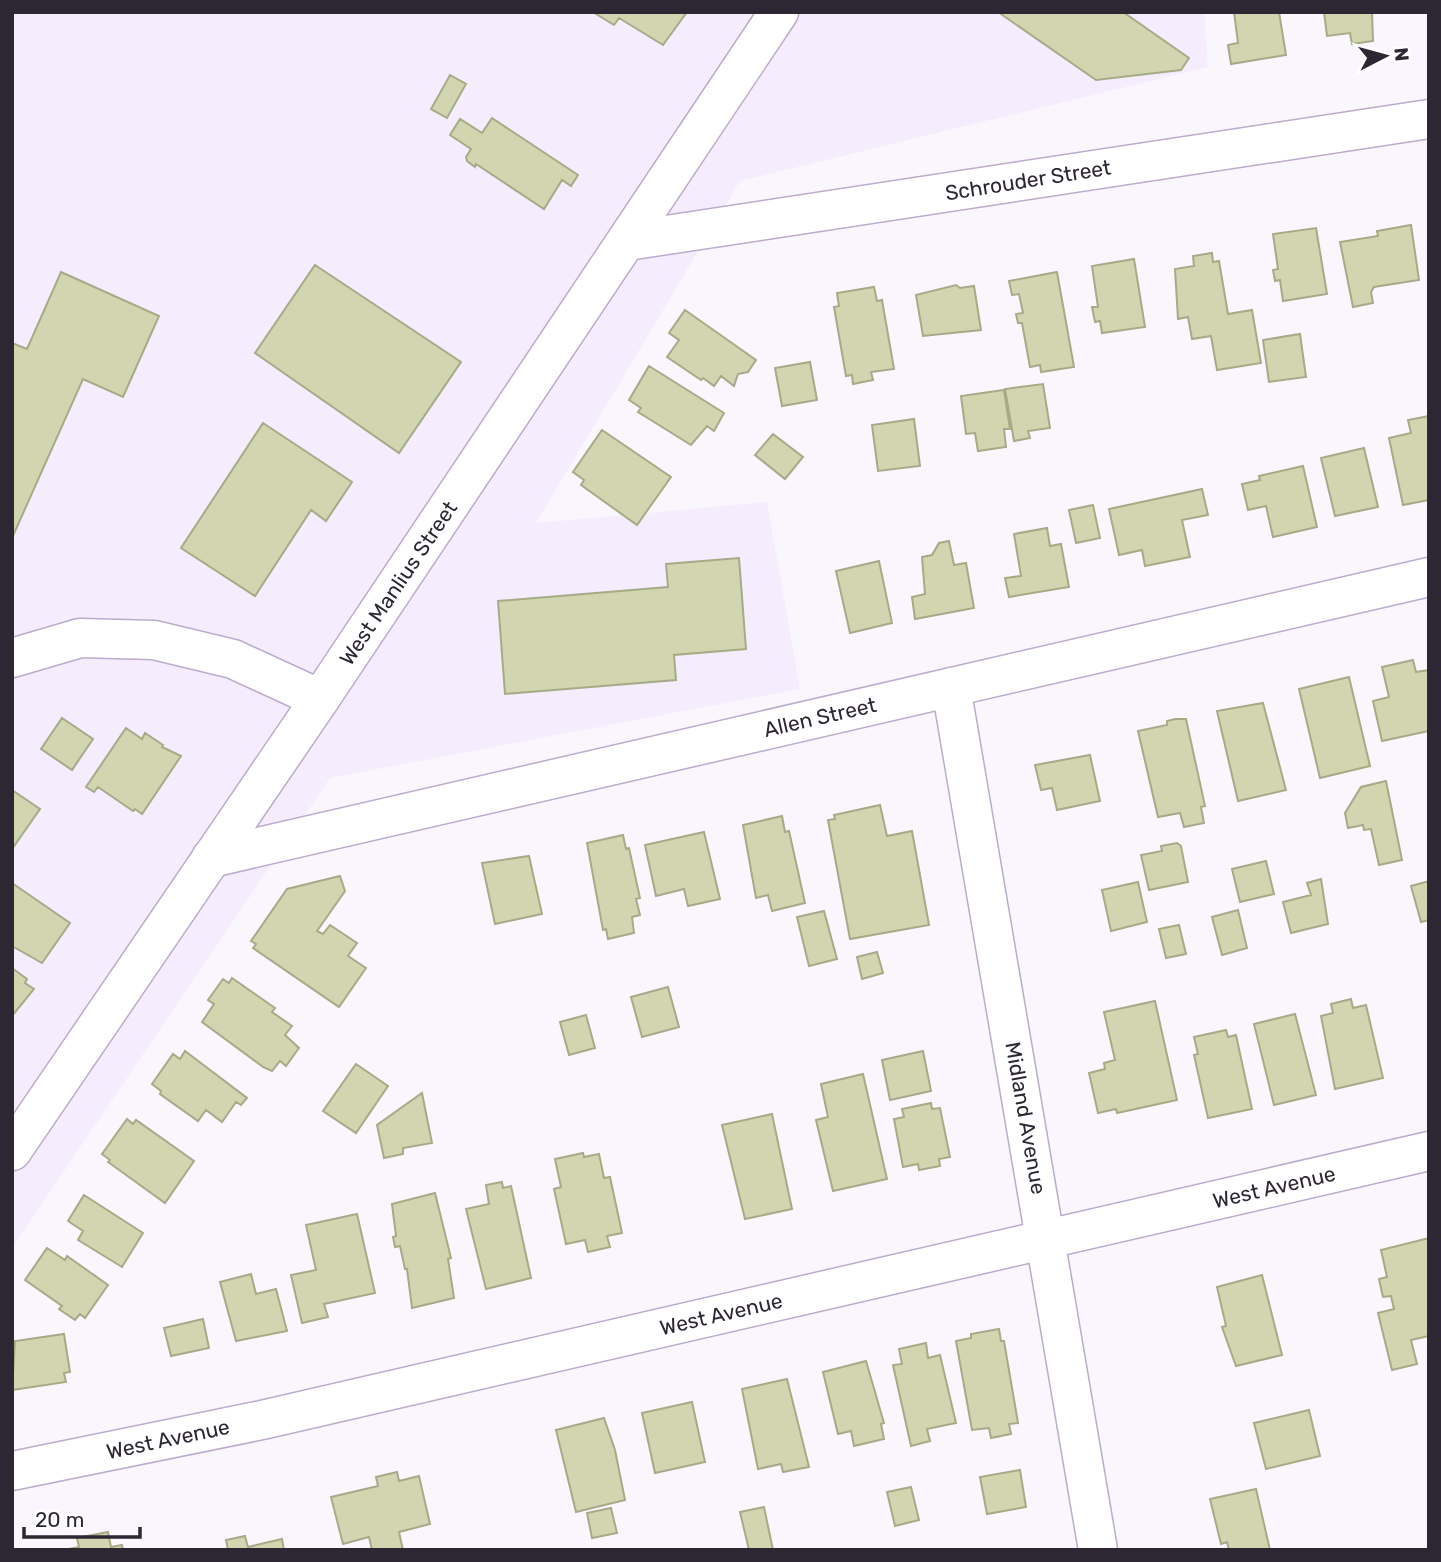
<svg xmlns="http://www.w3.org/2000/svg" width="1441" height="1562" font-family="Rubik,sans-serif">
<style>
.built{fill:#f5edfe}
.building{fill:#d1d6b1;stroke:#a6aa87;stroke-width:2}
.lines{fill:none;stroke-linecap:round;stroke-linejoin:round}
.street-casing{stroke:#bcabcc;stroke-width:41}
.secondary-casing{stroke:#bcabcc;stroke-width:41}
.street{stroke:#fff;stroke-width:38}
.secondary{stroke:#fff;stroke-width:38}
.labels{text-anchor:middle;dominant-baseline:central;stroke-width:6;stroke-linejoin:round;paint-order:stroke}
.street-label{font-size:21px;fill:#2d2633;stroke:#fff}
</style>
<rect width="100%" height="100%" fill="#faf6fd"/>
<!-- built -->
<path class="built" d="M12 12H1204L1208 67 740 181 536 523 767 502 800 689 330 778 12 1248Z"/>
<!-- building -->
<path class="building" d="M593 12H687L663 45 619 18 614 25Z
M998 12H1123L1189 58 1181 70 1096 80Z
M1234 12H1279L1286 55 1231 64 1228 45 1238 43Z
M1324 12H1372L1373 41 1352 44 1350 33 1327 36Z
M450 75 466 84 447 118 431 109Z
M492 118 578 175 571 186 562 180 544 209 476 164 475 167 467 161 466 157 471 149 450 135 460 119 482 133Z
M1411 225 1419 280 1374 287 1371 292 1373 303 1353 307 1340 242 1378 236 1377 231Z
M1316 228 1327 294 1283 301 1280 280 1275 281 1273 270 1278 269 1273 234Z
M1212 253 1213 262 1219 261 1228 314 1252 310 1261 363 1217 370 1211 336 1192 339 1188 317 1178 319 1175 269 1194 266 1193 256Z
M1134 259 1145 327 1102 333 1100 321 1095 322 1092 307H1098L1092 266Z
M315 265 461 362 399 453 255 353Z
M61 272 159 316 123 397 83 379 12 538V343L27 349Z
M1057 272 1074 367 1041 372 1040 365 1030 367 1022 323H1018L1016 314 1023 313 1019 294 1012 295 1009 281Z
M956 285 960 288 974 286 981 330 923 336 916 295Z
M874 287 877 301 882 300 894 369 871 372 873 380 853 384 852 375 846 376 834 307 839 306 837 293Z
M685 310 756 360 748 372 738 374 734 386 721 376 714 386 703 378 701 380 667 357 679 340 669 333Z
M1300 334 1306 377 1269 382 1263 340Z
M810 362 817 400 782 406 775 368Z
M649 366 724 413 714 431 707 426 691 445 638 412 641 408 629 400Z
M1043 384 1050 428 1028 431 1030 438 1014 441 1005 389Z
M1004 390 1010 429H1004L1006 447 978 451 975 433 966 434 961 396Z
M1429 416V500L1403 505 1389 438 1411 433 1408 420Z
M914 419 920 466 878 471 872 425Z
M263 423 352 482 326 521 311 510 255 596 181 548Z
M602 430 671 477 637 525 581 485 584 480 573 472Z
M773 434 803 457 785 479 755 455Z
M1364 448 1378 507 1335 516 1321 458Z
M1303 466 1317 527 1273 537 1266 506 1248 510 1242 484 1260 480 1259 476Z
M1202 489 1208 515 1182 520 1190 557 1145 566 1142 550 1119 555 1109 509Z
M1093 505 1100 538 1076 543 1069 510Z
M1047 528 1050 546 1061 544 1069 587 1009 597 1005 578 1021 576 1014 534Z
M949 541 954 565 966 563 974 608 915 619 912 597 925 594 922 557 932 555 939 543Z
M739 558 746 649 674 655 676 680 505 694 498 601 668 587 666 564Z
M879 561 892 623 850 633 836 571Z
M1413 660 1416 672 1429 670V731L1382 741 1373 701 1389 697 1382 667Z
M1349 677 1370 766 1320 778 1299 689Z
M1263 703 1286 790 1238 801 1217 711Z
M62 718 93 739 72 770 41 749Z
M1175 719H1186L1205 806 1201 807 1204 823 1184 827 1180 813 1158 817 1138 731 1167 725V721Z
M126 728 142 739 145 733 163 745 162 747 181 756 142 814 135 809 133 811 98 787 94 792 86 787Z
M1090 755 1100 801 1057 810 1052 788 1041 790 1035 765Z
M1386 781 1402 860 1379 865 1371 829 1364 830 1363 825 1348 828 1345 813 1361 787Z
M12 790 40 809 12 849Z
M880 805 887 836 912 831 929 925 850 939 828 820 835 819 834 815Z
M782 816 785 832 789 831 805 903 772 911 768 895 756 898 743 825Z
M704 832 720 899 688 906 684 889 656 896 645 845Z
M623 835 626 849 629 848 640 898 636 899 640 915 632 917 634 933 608 939 606 929 603 930 587 843Z
M1177 843 1181 846 1188 882 1149 890 1141 855 1162 851 1161 846Z
M529 856 542 914 495 924 482 863Z
M1266 861 1274 894 1240 902 1232 869Z
M340 876 345 891 317 931 323 934 330 925 357 943 348 956 366 968 339 1007 253 948 256 944 251 941 287 889Z
M1321 879 1328 924 1291 933 1283 902 1311 895 1307 883Z
M1429 881V920L1421 922 1411 886Z
M1138 882 1147 922 1111 931 1102 890Z
M12 883 70 923 42 963 12 946Z
M1238 910 1247 948 1222 955 1212 917Z
M824 911 837 959 809 966 797 917Z
M1179 925 1186 954 1166 958 1159 929Z
M877 952 883 973 862 979 857 957Z
M12 968 27 979 25 983 34 989 12 1016Z
M232 978 275 1008 272 1012 292 1026 285 1035 299 1048 286 1066 280 1061 272 1071 263 1067 202 1022 214 1004 208 1000 223 979 229 983Z
M668 987 679 1027 642 1037 631 997Z
M1351 999 1353 1008 1366 1005 1383 1078 1335 1089 1321 1016 1333 1013 1331 1004Z
M1155 1001 1177 1100 1117 1113 1116 1109 1098 1113 1089 1073 1105 1069 1104 1063 1115 1060 1104 1012Z
M1295 1014 1316 1095 1274 1105 1254 1024Z
M586 1015 595 1048 569 1055 560 1022Z
M1226 1030 1228 1037 1236 1035 1252 1109 1208 1118 1194 1055 1198 1054 1194 1037Z
M185 1051 247 1098 241 1105 236 1102 222 1122 206 1110 198 1121 160 1094 161 1091 152 1084 173 1054 180 1059Z
M923 1051 931 1091 890 1100 882 1060Z
M356 1064 388 1086 356 1133 323 1111Z
M863 1074 887 1179 833 1191 816 1120 828 1117 821 1084Z
M422 1093 432 1143 403 1148V1154L384 1158 377 1125Z
M931 1103 932 1109 940 1108 950 1157 939 1159 940 1166 919 1170 918 1164 903 1167 894 1119 904 1117 902 1109Z
M772 1114 792 1209 745 1219 722 1125Z
M127 1119 133 1124 136 1120 194 1161 165 1203 108 1162 110 1160 102 1154Z
M583 1153 584 1157 599 1154 604 1178 610 1177 622 1233 607 1236 610 1247 588 1252 585 1240 566 1244 554 1189 561 1187 555 1159Z
M502 1182 503 1188 511 1186 531 1278 486 1289 466 1209 489 1204 486 1185Z
M435 1193 451 1258 448 1259 454 1298 412 1308 407 1269H405L400 1246 395 1247 393 1237 396 1236 392 1204Z
M84 1195 143 1233 122 1267 78 1240 83 1231 68 1221Z
M357 1214 375 1293 324 1304 328 1317 302 1323 291 1275 316 1270 306 1225Z
M1429 1238V1336L1411 1340 1417 1364 1392 1370 1378 1313 1394 1309 1391 1296 1383 1297 1379 1279 1387 1277 1381 1250Z
M47 1248 65 1260 67 1256 108 1285 85 1318 80 1314 75 1320 59 1309 62 1306 25 1280Z
M251 1274 256 1294 276 1289 287 1331 236 1341 220 1282Z
M1262 1275 1282 1355 1236 1366 1222 1327 1226 1326 1217 1287Z
M203 1319 209 1348 171 1356 164 1328Z
M999 1329 1001 1341H1004L1018 1423 1009 1424 1011 1434 991 1438 989 1428 972 1430 956 1341 971 1338V1334Z
M64 1334 70 1372 64 1373 66 1382 12 1390 15 1341Z
M926 1343 928 1358 940 1355 956 1423 927 1429 930 1441 911 1446 893 1365 902 1364 899 1349Z
M866 1361 884 1423 881 1424 884 1439 854 1446 851 1431 838 1434 823 1372Z
M787 1379 809 1467 783 1472 781 1464 758 1469 742 1389Z
M692 1402 705 1462 655 1473 642 1413Z
M1309 1410 1320 1456 1266 1469 1254 1423Z
M604 1418 615 1450 625 1500 576 1512 556 1430Z
M1020 1470 1026 1507 987 1514 980 1477Z
M397 1472 399 1481 419 1476 430 1524 399 1532 403 1550H372L369 1537 343 1544 331 1497 378 1486 376 1477Z
M911 1487 919 1520 895 1526 887 1492Z
M1256 1489 1270 1550H1229L1227 1542 1221 1544 1210 1499Z
M764 1507 773 1550H749L740 1512Z
M611 1508 617 1533 592 1538 587 1513Z
M108 1532 111 1547 122 1545 123 1550H64L79 1547 77 1538Z
M245 1536 248 1547 282 1539 284 1550H228L226 1540Z"/>
<g class="lines">
<defs>
<path id="street" d="M627 241 1429 119
M12 658 80 638 154 640 233 659 320 699
M951 687 1098 1550
M211 858 1429 577
M12 1471 262 1420 1429 1151"/>
<path id="secondary" d="M12 1151 320 699 779 12"/>
</defs>
<!-- street casing -->
<use href="#street" class="street-casing"/>
<!-- secondary casing -->
<use href="#secondary" class="secondary-casing"/>
<!-- street -->
<use href="#street" class="street"/>
<!-- secondary -->
<use href="#secondary" class="secondary"/>
</g>
<g class="labels">
<!-- street labels -->
<g class="street-label">
<text transform="translate(1028 180) rotate(-9)">Schrouder Street</text>
<text transform="translate(398 583) rotate(-56)">West Manlius Street</text>
<text transform="translate(820 717) rotate(-13)">Allen Street</text>
<text transform="translate(1026 1118) rotate(80)">Midland Avenue</text>
<text transform="translate(1274 1187) rotate(-13)">West Avenue</text>
<text transform="translate(721 1314) rotate(-13)">West Avenue</text>
<text transform="translate(168 1439) rotate(-12)">West Avenue</text>
</g>
</g>
<!-- border -->
<rect width="1441" height="1562" fill="none" stroke="#2d2633" stroke-width="28"/>
<!-- north arrow -->
<g transform="translate(1385 56) rotate(84)" stroke="#ffffff" stroke-width="5" paint-order="stroke">
<path d="M0-5L12 26L0 18L-12 26Z" fill="#2d2633"/>
<text y="-10" font-size="19" font-weight="bold" text-anchor="middle" fill="#2d2633">N</text>
</g>
<!-- scale -->
<path d="M24 1527v10h116v-10" fill="none" stroke="#2d2633" stroke-width="3.5"/>
<text x="35" y="1527" font-size="21" fill="#2d2633" stroke="#ffffff" stroke-width="5" paint-order="stroke">20 m</text>
</svg>
